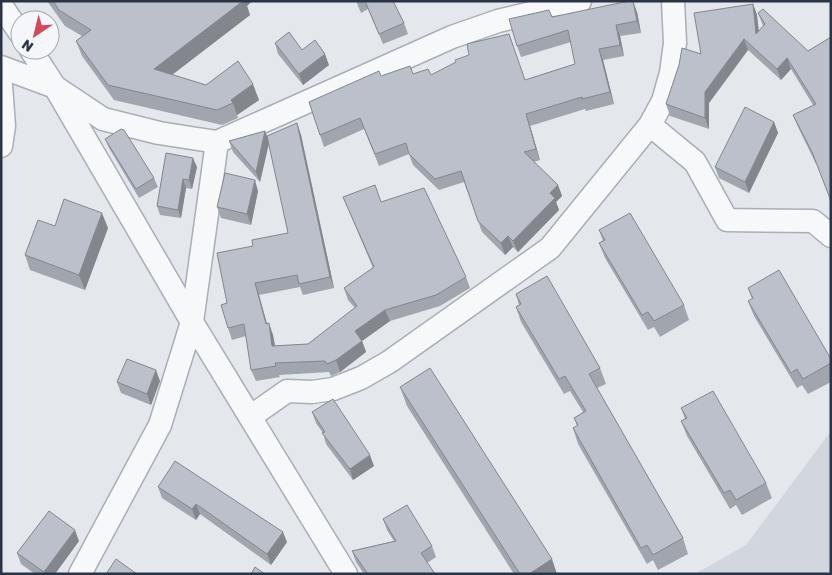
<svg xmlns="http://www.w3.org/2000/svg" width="832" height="575" font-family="Rubik,sans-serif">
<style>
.built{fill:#d2d6de}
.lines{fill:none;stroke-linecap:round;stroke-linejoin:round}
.minor-casing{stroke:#a9aeb7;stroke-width:25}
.minor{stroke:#f7f8fa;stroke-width:22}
.wall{fill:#a1a5ae}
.shaded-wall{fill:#83868d}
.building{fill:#bbc0ca;stroke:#83868d}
</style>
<rect width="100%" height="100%" fill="#e4e7ec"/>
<!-- built -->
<path class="built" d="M831 431V574H695L746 545Z"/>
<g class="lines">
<defs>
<path id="minor" d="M1 5 20 33
M31 50 55 87 192 322 346 574
M1 67 55 87 103 119 159 133 217 142 452 37 498 21 580 1
M1 85 4 126 1 146
M650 125 695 162 727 220 813 221 831 236
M250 417 287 391 312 392 333 389 361 378 389 362 550 248 650 125 663 101 671 73 675 43 673 1
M80 574 160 425 192 322 217 142"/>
</defs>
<!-- minor casing -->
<use href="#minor" class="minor-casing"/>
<!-- minor -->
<use href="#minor" class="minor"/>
</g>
<!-- wall -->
<path class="wall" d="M47 1H252L247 6 250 15 172 75 206 85 259 100 237 115 238 118 222 125 114 100 82 56 76 41 82 36 65 26Z
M356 1H393L404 23 408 34 383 44 368 9 361 13Z
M753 4 757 15 759 31 763 26 758 13 808 51 831 37 816 164 798 127 793 115 813 105 791 69 781 80 748 50 709 103V129L670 116 666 104 701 54Z
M637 12 641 33 620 36 624 56 603 60 614 104 586 111 585 109 530 126 540 160 534 162 558 185 562 196 556 202 559 210 518 252 513 247 505 255 482 232 464 182 439 190 413 165 409 154 379 166 364 129 324 147 309 102 381 76 413 74 525 80 575 64 571 42 521 57 517 46 552 16Z
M275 43 302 50 329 65 303 85 278 54Z
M774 122 778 133 749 193 719 178 715 167Z
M297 123 301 135 334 288 303 295 300 287 259 295 267 324 273 335 275 346 308 344 355 308 348 300 344 288 373 268 343 197 381 202 466 277 470 288 440 306 390 321 362 341 366 352 340 372 331 376 329 372 279 375 280 377 256 381 251 370 246 336 232 340 228 328 227 303 253 246 288 233 269 144 260 182 233 152 229 141 265 131 267 137Z
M105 139 154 178 158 187 139 198 109 148Z
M166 153 197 167 192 189 186 188 181 218 160 215 157 206Z
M258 191 251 225 221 218 217 207Z
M55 226 108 228 85 290 30 270 25 255Z
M599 230 684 305 689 320 660 337 654 327 648 330 605 258 599 243 603 241Z
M748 288 831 359V382L808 394 802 385 797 388 754 316 748 301 752 299Z
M516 294 600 368 606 384 597 388 683 538 688 554 658 570 653 560 647 564 578 444 573 428 577 426 574 418 583 412 570 391 564 394 521 322 516 307 519 305Z
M160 381 151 405 121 393 117 382Z
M400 387 557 574H514L407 406Z
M681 408 766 483 772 498 742 515 736 505 730 509 687 436 681 421 685 419Z
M312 412 374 466 353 480 326 444 323 433 316 423Z
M158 487 287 542 271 565 200 514 196 520 162 498Z
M383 519 432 546 436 557 427 563 435 574H364L356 562 352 551 394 541 387 530Z
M79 541 55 574H35L21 564 17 553Z"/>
<!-- shaded-wall -->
<path class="shaded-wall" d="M243 1H252L247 6 250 15 160 84 154 69Z
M633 1 637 12 641 33 637 21Z
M753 4 757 15 760 45 756 34Z
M616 25 620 36 624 56 620 45Z
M744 39 748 50 709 103V129L705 118V92Z
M599 49 603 60 614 104 610 92Z
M325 54 329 65 303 85 299 74Z
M787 58 791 69 781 80 777 69Z
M253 84 259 100 237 115 233 103 231 100Z
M526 114 530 126 540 160 536 149Z
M774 122 778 133 749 193 745 182Z
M297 123 301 135 334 288 330 277Z
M265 131 269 142 260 182 256 172Z
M193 158 197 167 192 189 189 180Z
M183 179 186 188 181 218 178 210Z
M255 180 258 191 251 225 247 214Z
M558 185 562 196 556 202 559 210 518 252 513 241 550 193Z
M102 213 108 228 85 290 79 275Z
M508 236 513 247 505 255 501 243Z
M255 283 259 295 270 335 266 324Z
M385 310 390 321 359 343 355 331Z
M269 323 273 335 277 357 272 346Z
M362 341 366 352 340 372 336 360Z
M156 370 160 381 151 405 147 394Z
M370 455 374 466 353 480 350 469Z
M196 504 200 514 196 520 192 509Z
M75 530 79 541 55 574H44V572Z
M283 532 287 542 271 565 267 554Z
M552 559 557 574H529Z"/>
<!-- building -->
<path class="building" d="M53 1H243L154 69 206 85 238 61 253 84 231 100 233 103 217 110 108 85 76 41 91 30 59 10Z
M365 1H393L404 23 379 34Z
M629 1H633L637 21 616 25 620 45 599 49 610 92 582 99V97L526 114 536 149 524 152 558 185 550 193 555 198 513 241 508 236 501 243 478 221 461 171 435 179 409 154 406 143 375 154 360 118 320 135 309 102 379 71 381 76 410 66 413 74 428 69 431 75 456 62 455 60 469 55 467 44 509 34 525 80 575 64 568 30 517 46 509 19 549 10 552 17Z
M753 4 756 34 765 24 758 13 763 9 808 51 831 37V201L812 152 793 115 816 104 787 58 777 69 744 39 705 92V118L666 104 679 65 682 48 701 54 694 13Z
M289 32 302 50 315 40 325 54 299 74 275 43Z
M745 107 774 122 745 182 715 167Z
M297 123 330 277 299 284 297 275 255 283 266 324 269 323 272 346 308 344 357 306 344 288 374 267 343 197 375 185 381 202 424 188 466 277 436 295 385 310 355 331 362 341 336 360 327 364 325 361 275 363 276 366 251 370 244 324 228 328 221 305 227 303 217 253 253 246 252 240 288 233 267 136Z
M121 129 124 130 154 178 136 189 105 139Z
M265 131 256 172 229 141Z
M166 153 193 158 189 180 183 179 178 210 157 206Z
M225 173 255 180 247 214 217 207Z
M64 199 102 213 79 275 25 255 38 220 55 226Z
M630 213 684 305 654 321 648 312 642 315 599 243 605 240 599 230Z
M779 270 831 359V363L803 379 797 369 791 373 748 301 753 298 748 288Z
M547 276 600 368 589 374 683 538 653 555 647 545 641 548 573 428 578 425 574 418 586 411 565 376 559 379 516 307 521 304 516 294Z
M127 359 156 370 147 394 117 382Z
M430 368 552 559 529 574H520L400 387Z
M713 391 766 483 736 500 730 490 724 493 681 421 687 418 681 408Z
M333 399 370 455 350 469 322 433 325 432 312 412Z
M175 461 283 532 267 554 196 504 192 509 158 487Z
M407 505 432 546 421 553 435 574H368L352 551 396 541 383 519Z
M49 511 75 530 44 572 17 553Z
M116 559 137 574H106Z
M255 567 265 574H251Z"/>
<!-- border -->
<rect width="832" height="575" fill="none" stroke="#2b3445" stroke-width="5"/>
<!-- north arrow -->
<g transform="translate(35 35) rotate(215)"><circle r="24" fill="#f4f6f9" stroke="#a4a8b1"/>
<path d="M0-4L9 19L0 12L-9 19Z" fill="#d1495b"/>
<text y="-8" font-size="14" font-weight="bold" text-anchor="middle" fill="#2b3445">N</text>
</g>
</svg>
